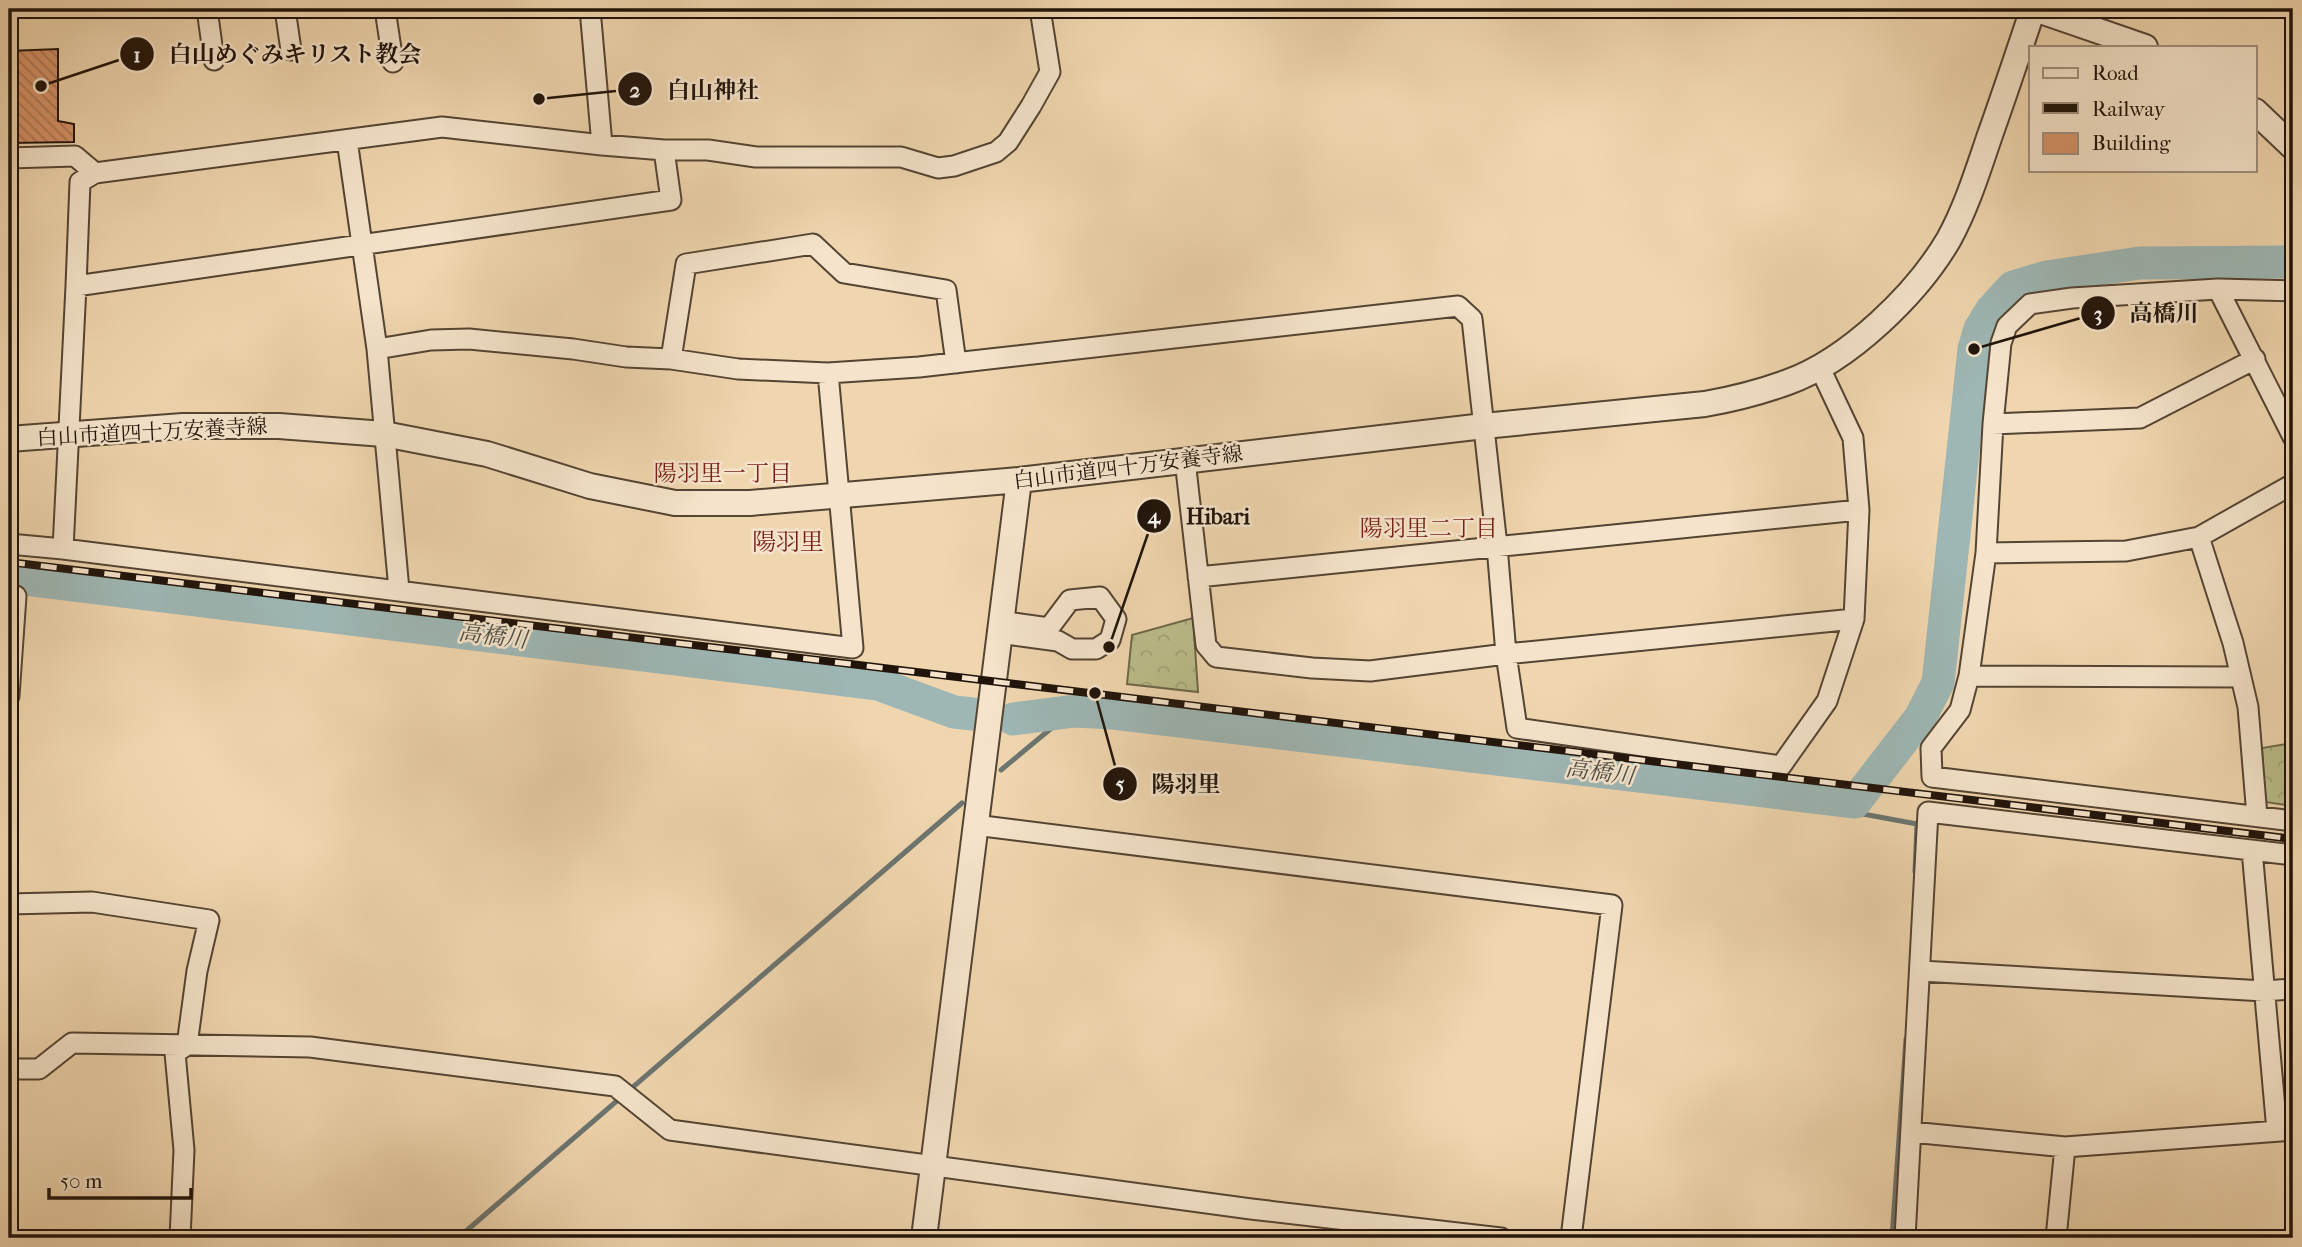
<svg xmlns="http://www.w3.org/2000/svg" width="2302" height="1247" font-family="'IM FELL French Canon','Noto Serif JP',serif">
<style>
.forest{fill:url(#forest-crowns);stroke:#6d684a;stroke-width:2}
.lines{fill:none;stroke-linecap:round;stroke-linejoin:round}
.stream{stroke:#6c7571;stroke-width:5}
.river{stroke:#9eb7b5;stroke-width:33}
.building{fill:url(#building-back-hatch);stroke:#20130a;stroke-width:2}
.minor-casing{stroke:#544433;stroke-width:23}
.tertiary-casing{stroke:#544433;stroke-width:28}
.minor{stroke:#f5e4cb;stroke-width:19}
.tertiary{stroke:#f5e4cb;stroke-width:24}
.rail-casing{stroke:#20130a;stroke-width:8}
.rail{stroke:#f5e4cb;stroke-width:5;stroke-dasharray:16;stroke-linecap:butt}
.labels{text-anchor:middle;dominant-baseline:central;stroke-width:5;stroke-linejoin:round;paint-order:stroke}
.street-label{font-size:21px;fill:#20130a;stroke:#f5e4cb}
.neighbourhood-label{font-size:23px;fill:#7a1f14;stroke:#f5e4cb}
.water-label{font-size:23px;font-style:italic;fill:#4c4c46;stroke:#f5e4cb}
.quarter-label{font-size:24px;fill:#7a1f14;stroke:#f5e4cb}
.leader{fill:none;stroke:#20130a;stroke-width:2.5}
.callout-dot{fill:#20130a;stroke:#f5e4cb;stroke-width:2.5}
.mark-label{font-size:21px;text-anchor:middle;font-weight:bold;fill:#fff}
.callout-label{font-size:23px;text-anchor:middle;font-weight:bold;fill:#20130a;stroke:#f5e4cb;stroke-width:5;stroke-linejoin:round;paint-order:stroke}
</style>
<defs>
<pattern id="forest-crowns" width="20" height="18" patternUnits="userSpaceOnUse" patternTransform="scale(1.75)"><rect width="20" height="18" fill="#babd8a"/><path d="M2 6a3 3 0 1 1 6 0M12 15a3 3 0 1 1 6 0" fill="none" stroke="#a0a276"/></pattern>
<pattern id="building-back-hatch" width="6" height="6" patternUnits="userSpaceOnUse" patternTransform="scale(1.75)"><rect width="6" height="6" fill="#d79369"/><path d="M-1 5l2 2M0 0l6 6M5-1l2 2" fill="none" stroke="#ae7755"/></pattern>
</defs>
<rect width="100%" height="100%" fill="#f0d6af"/>
<filter id="stains"><feTurbulence type="fractalNoise" baseFrequency=".00286" numOctaves="4"/><feColorMatrix values="0 0 0 0 .2 0 0 0 0 .09 0 0 0 0 .02 0 0 0 .5 -.17"/></filter>
<radialGradient id="worn" r=".72"><stop offset=".6" stop-color="#630" stop-opacity="0"/><stop offset="1" stop-color="#630" stop-opacity=".3"/></radialGradient>
<!-- forest -->
<path class="forest" d="M1193 618 1198 692 1127 684 1132 635Z
M2293 743V806L2265 802 2262 748Z"/>
<g class="lines">
<!-- stream -->
<path class="stream" d="M1001 770 1054 726 1075 711
M1855 802 1863 814 1917 824 1915 872
M458 1238 962 803
M1892 1238 1906 1039"/>
<!-- river -->
<path class="river" d="M9 577 878 684 954 712 973 714
M1013 719 1075 711 1113 713 1855 802 1920 718 1938 683 1974 349 1980 329 1991 311 2013 287 2047 277 2140 263 2293 262"/>
</g>
<!-- building -->
<path class="building" d="M58 49V121L74 124V142L9 143V51Z"/>
<g class="lines">
<defs>
<path id="minor" d="M207 9 214 60
M285 9 291 50
M385 9 393 62
M590 9 602 145
M347 140 377 349 399 590
M664 150 671 200 76 286 80 182 95 173 442 127 602 145 664 150H708L756 157H901L938 168 954 166 996 152 1008 142 1031 106 1050 72 1040 9
M9 158 75 156 95 173
M2218 289 2293 291
M377 349 431 340 469 339 573 349 626 357 671 359 738 369 828 373 919 367 1458 306 1472 319 1497 546 1506 654 1854 619 1859 510 1853 438 1819 366
M671 359 686 264 813 244 844 273 946 290 956 363
M1993 424 2140 418 2255 359
M2293 437 2218 289 2072 298 2030 304 2007 326 2001 343 1993 424 1986 553 1969 676 1960 710 1931 748 1932 777 2293 821
M1185 460 1206 645 1216 657 1312 668 1370 671 1506 654 1517 728 1781 766 1827 701 1854 619
M2199 537 2233 643 2248 707 2257 816
M9 544 63 549 853 648 828 373
M63 549 76 286
M1986 553 2126 551 2199 537 2293 484
M1198 577 1859 510
M999 633 1058 641 1072 649H1096L1110 640 1116 619 1100 597 1070 600 1049 628 1000 621
M1969 676 2241 677
M9 696 16 596
M975 825 1612 905 1571 1238
M2252 850 2277 1131
M9 904 92 902 209 920 197 971 187 1045 175 1053 184 1150 180 1238
M1921 971 2264 991 2293 989
M9 1069H39L72 1043 310 1047 615 1086 670 1130 1251 1209 1501 1238
M1911 1132 2065 1147
M1905 1238 1928 812 2293 855
M2056 1238 2065 1147 2293 1130"/>
<path id="tertiary" d="M2035 9 2145 47
M2255 111 2293 147
M9 439 183 426H279L384 434 487 454 590 486 675 503H750L1019 480 1484 426 1705 404C1733 399 1761 392 1788 382 1849 360 1917 294 1949 239 1967 206 1978 170 1990 135 2005 93 2019 51 2033 9
M924 1238 1019 480"/>
</defs>
<!-- minor casing -->
<use href="#minor" class="minor-casing"/>
<!-- tertiary casing -->
<use href="#tertiary" class="tertiary-casing"/>
<!-- minor -->
<use href="#minor" class="minor"/>
<!-- tertiary -->
<use href="#tertiary" class="tertiary"/>
<defs>
<path id="rail" d="M9 562 2293 839"/>
</defs>
<!-- rail casing -->
<use href="#rail" class="rail-casing"/>
<!-- rail -->
<use href="#rail" class="rail"/>
</g>
<g class="labels">
<!-- street labels -->
<g class="street-label">
<text transform="translate(152 432) rotate(-3)">白山市道四十万安養寺線</text>
<text transform="translate(1128 467) rotate(-7)">白山市道四十万安養寺線</text>
</g>
<!-- neighbourhood labels -->
<g class="neighbourhood-label">
<text x="723" y="473">陽羽里一丁目</text>
<text x="1429" y="528">陽羽里二丁目</text>
</g>
<!-- water labels -->
<g class="water-label">
<text transform="translate(493 636) rotate(7)">高橋川</text>
<text transform="translate(1600 772) rotate(7)">高橋川</text>
</g>
<!-- quarter labels -->
<g class="quarter-label">
<text x="788" y="542">陽羽里</text>
</g>
</g>
<!-- callouts -->
<path class="leader" d="M41 86L137 54M539 99L635 89M1974 349L2098 313M1109 647L1154 516M1095 693L1120 784"/>
<g class="callout-dot">
<circle cx="41" cy="86" r="7"/>
<circle cx="539" cy="99" r="7"/>
<circle cx="1974" cy="349" r="7"/>
<circle cx="1109" cy="647" r="7"/>
<circle cx="1095" cy="693" r="7"/>
<circle cx="137" cy="54" r="18"/>
<circle cx="635" cy="89" r="18"/>
<circle cx="2098" cy="313" r="18"/>
<circle cx="1154" cy="516" r="18"/>
<circle cx="1120" cy="784" r="18"/>
</g>
<g class="mark-label">
<text x="137" y="62">1</text>
<text x="635" y="97">2</text>
<text x="2098" y="321">3</text>
<text x="1154" y="523">4</text>
<text x="1120" y="791">5</text>
</g>
<g class="callout-label">
<text x="295" y="62">白山めぐみキリスト教会</text>
<text x="713" y="98">白山神社</text>
<text x="2164" y="321">高橋川</text>
<text x="1218" y="524">Hibari</text>
<text x="1186" y="792">陽羽里</text>
</g>
<!-- margin -->
<rect width="2302" height="1247" fill="none" stroke="#f0d6af" stroke-width="35"/>
<rect x="10" y="10" width="2281" height="1226" fill="none" stroke="#20130a" stroke-width="3.5"/>
<rect x="18" y="18" width="2267" height="1212" fill="none" stroke="#20130a" stroke-width="2"/>
<!-- legend -->
<rect x="2029" y="46" width="228" height="126" fill="#f5e4cb" stroke="#a0907e" stroke-width="2"/>
<rect x="2043" y="68" width="35" height="10" fill="#f5e4cb" stroke="#a0907e" stroke-width="2"/>
<text x="2092" y="80" font-size="21" fill="#20130a">Road</text>
<rect x="2043" y="103" width="35" height="10" fill="#20130a" stroke="#a0907e" stroke-width="2"/>
<text x="2092" y="116" font-size="21" fill="#20130a">Railway</text>
<rect x="2043" y="133" width="35" height="21" fill="#d79369" stroke="#a0907e" stroke-width="2"/>
<text x="2092" y="150" font-size="21" fill="#20130a">Building</text>
<!-- scale -->
<path d="M49 1188v10h142v-10" fill="none" stroke="#20130a" stroke-width="3.5"/>
<text x="60" y="1188" font-size="21" fill="#20130a" stroke="#f5e4cb" stroke-width="5" paint-order="stroke">50 m</text>
<rect width="100%" height="100%" filter="url(#stains)"/>
<rect width="100%" height="100%" fill="url(#worn)"/>
</svg>
